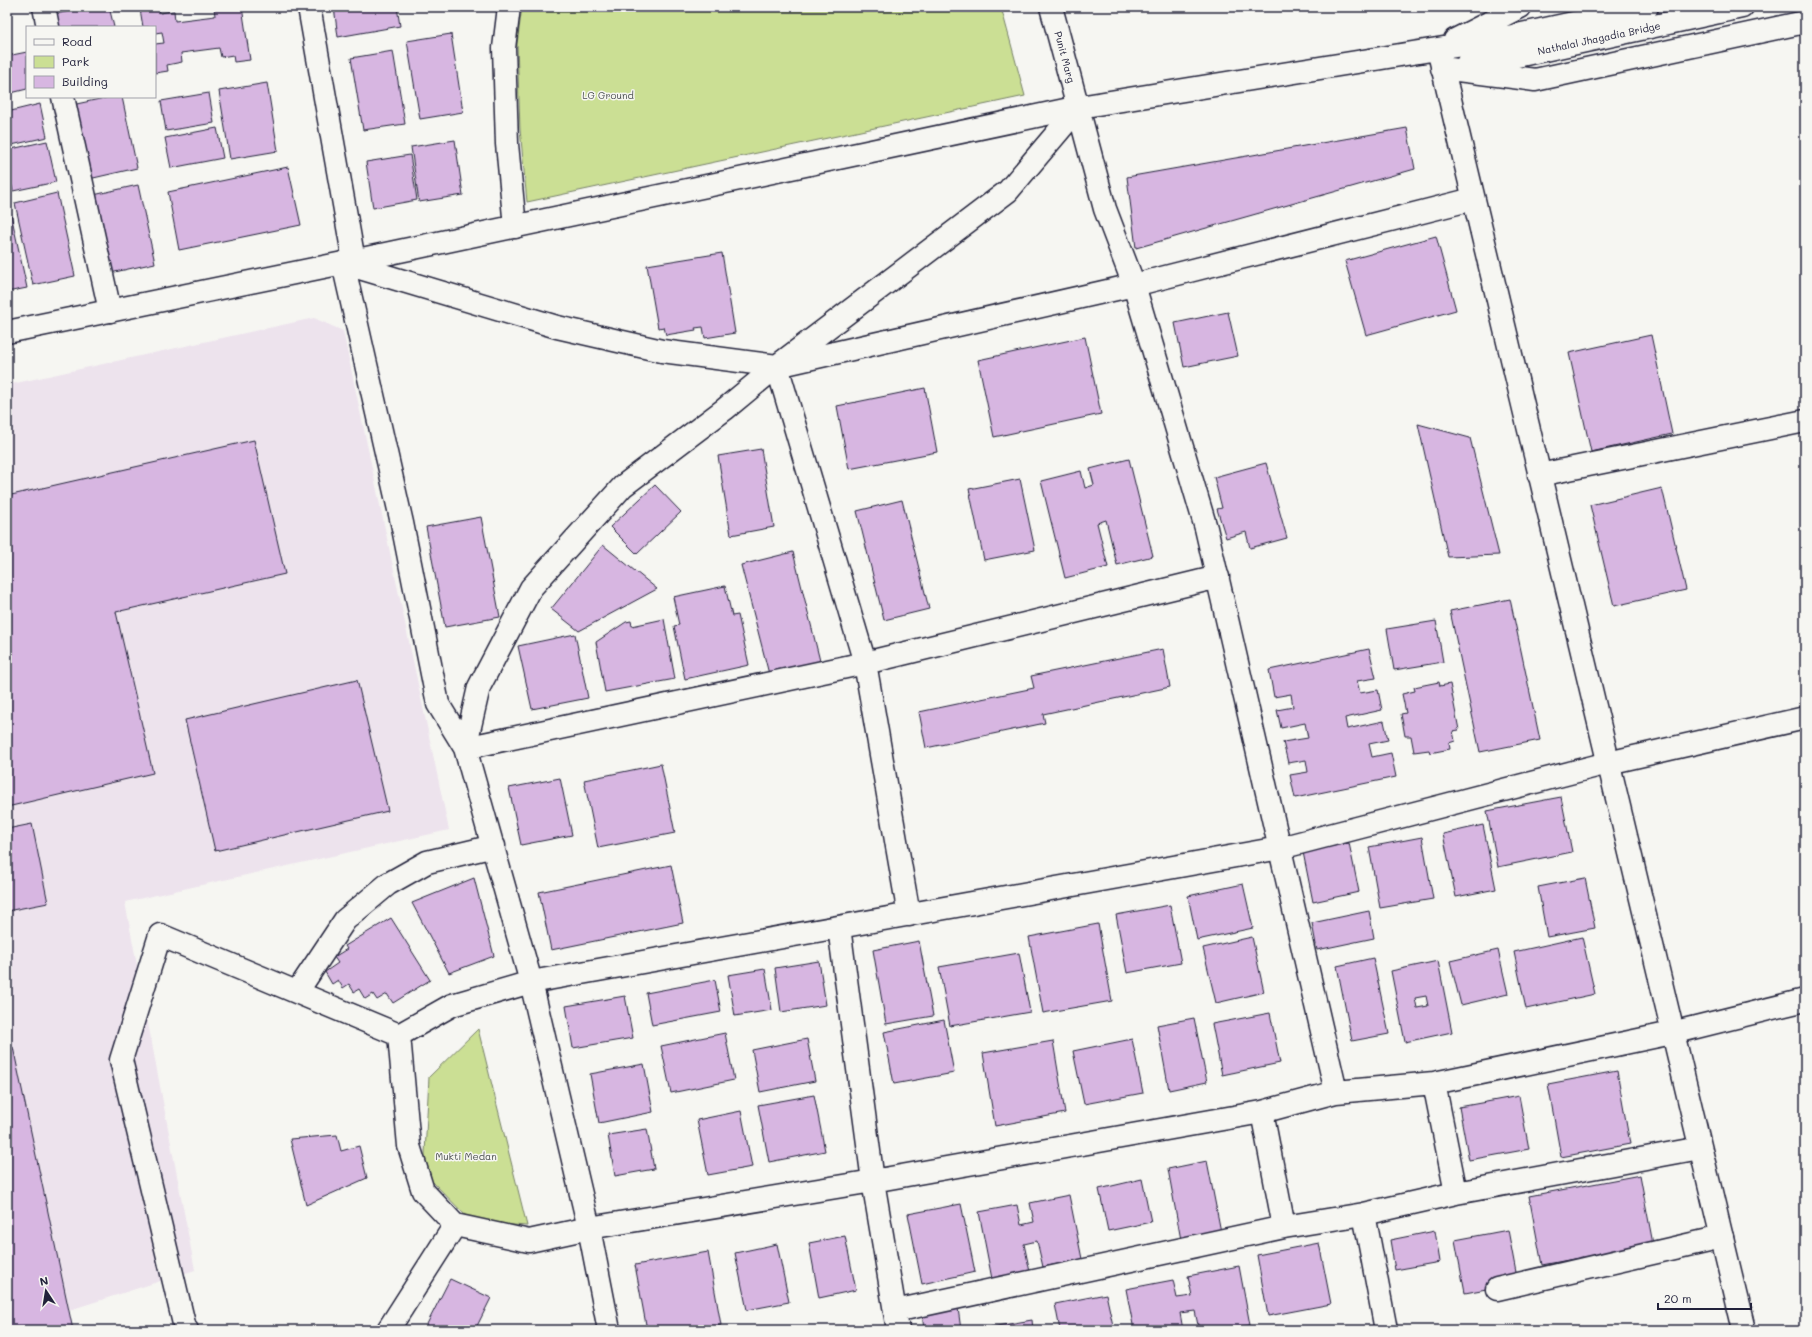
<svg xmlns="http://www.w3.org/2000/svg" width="1812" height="1337" font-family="Mali,sans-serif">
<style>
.built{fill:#ede3ed}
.green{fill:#cbdf94;stroke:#768068}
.building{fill:#d7b6e1;stroke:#22223b;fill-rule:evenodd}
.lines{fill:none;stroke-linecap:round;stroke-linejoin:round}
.street-casing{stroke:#22223b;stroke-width:25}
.secondary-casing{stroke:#22223b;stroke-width:25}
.street{stroke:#f6f6f2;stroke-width:22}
.secondary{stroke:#f6f6f2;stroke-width:22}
.labels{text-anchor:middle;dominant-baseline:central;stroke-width:3;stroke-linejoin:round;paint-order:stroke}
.street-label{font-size:10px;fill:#22223b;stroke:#f6f6f2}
.park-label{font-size:10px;fill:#4c5151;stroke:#f6f6f2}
</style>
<rect width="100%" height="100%" fill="#f6f6f2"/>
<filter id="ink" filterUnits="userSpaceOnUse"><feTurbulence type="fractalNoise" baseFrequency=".025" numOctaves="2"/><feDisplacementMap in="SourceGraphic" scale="8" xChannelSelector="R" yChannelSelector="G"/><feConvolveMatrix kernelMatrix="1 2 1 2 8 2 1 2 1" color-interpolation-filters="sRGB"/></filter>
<g filter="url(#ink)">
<!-- built -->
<path class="built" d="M314 318 343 331 449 830 125 902 195 1270 7 1330V385Z"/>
<!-- green -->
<path class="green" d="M522 7H1001L1025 96 527 202 520 129 517 44Z
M478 1029 527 1226 472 1222 424 1173 429 1077Z"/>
<!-- building -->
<path class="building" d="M89 7H109L114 27H54L51 15Z
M159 7 160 13 174 11 175 21 215 16 214 7H242L250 60 234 62 233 55 221 57 219 48 181 53 182 62 167 65 168 71 155 73V44L164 43 162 32 155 33V27H143L140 9Z
M334 7H397L400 26 338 37Z
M451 34 463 112 420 119 407 41Z
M393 51 405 124 363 130 351 58Z
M27 52V89L7 94V56Z
M267 83 278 151 230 159 219 91Z
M209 93 214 123 166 131 161 101Z
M109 97H122L137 168 89 179 72 105Z
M40 104 47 137 7 146V112Z
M217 128 223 158 171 168 165 138Z
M1407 128 1415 169 1136 248 1127 177Z
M455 140 463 195 419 202 411 147Z
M47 141 56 182 13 191 7 165V150Z
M410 155 417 200 373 208 366 162Z
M288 167 301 225 179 250 168 192Z
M7 177 10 192 7 193Z
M138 185 155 263 106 274 89 196Z
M57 193 75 276 33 285 15 203Z
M7 205H9L27 288 7 292Z
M1436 236 1456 310 1366 335 1345 261Z
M722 253 735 333 705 338 703 327 695 328 696 330 666 335 664 327 658 328 647 265Z
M1228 312 1238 356 1184 367 1175 323Z
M1651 335 1672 434 1591 452 1569 353Z
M1085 337 1101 414 994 437 978 360Z
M925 388 937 452 849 469 837 406Z
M1418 424 1470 438 1499 555 1448 557Z
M254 440 285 574 116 612 153 773 7 807V496Z
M761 449 774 527 731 535 718 456Z
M1129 459 1153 556 1117 565 1106 520 1097 523 1108 567 1065 578 1041 481 1081 471 1085 488 1094 485 1090 469Z
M1266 463 1287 538 1250 548 1246 532 1226 538 1217 509 1222 508 1214 477Z
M1020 479 1035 550 984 560 969 489Z
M655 485 681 512 637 554 610 527Z
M1662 488 1686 590 1614 606 1590 505Z
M902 500 929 609 884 620 857 511Z
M481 517 500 617 445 627 426 527Z
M603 545 657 589 579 631 551 609Z
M793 552 821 665 770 678 741 565Z
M725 586 732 616 738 615 749 665 685 679 674 626 679 625 673 597Z
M1510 599 1540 740 1480 752 1450 611Z
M664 619 675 679 605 692 596 642 626 622 631 621 632 626Z
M1436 621 1443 662 1394 670 1387 629Z
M575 634 588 698 532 709 518 646Z
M1163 649 1170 687 1043 714 1045 723 926 748 919 712 1034 688 1031 676Z
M1369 649 1376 678 1357 681 1360 693 1378 690 1382 710 1345 718 1347 729 1384 721 1388 740 1369 744 1372 757 1391 753 1396 777 1295 798 1290 775 1308 772 1306 760 1288 763 1283 742 1308 738 1305 723 1281 728 1277 710 1293 707 1291 694 1274 697 1269 670Z
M357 680 388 811 215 851 185 720Z
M1439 682 1440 686 1450 684 1459 730 1453 731 1455 741 1449 743 1450 749 1430 753 1429 750 1414 752 1411 736H1405L1401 714 1406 713 1402 694 1415 691 1414 687Z
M661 764 675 833 598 848 584 780Z
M560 778 572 835 521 845 509 788Z
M1561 797 1572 852 1498 867 1487 811Z
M32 824 48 903 7 911V829Z
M1483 825 1496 889 1456 897 1443 834Z
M1422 837 1433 899 1380 908 1369 847Z
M1349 843 1359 892 1313 902 1303 852Z
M671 865 683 923 551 950 539 892Z
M474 878 494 956 449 973 412 903Z
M1585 878 1595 928 1547 937 1538 887Z
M1243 884 1253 928 1197 940 1188 896Z
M1170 905 1181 963 1127 973 1116 915Z
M1369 911 1374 938 1317 950 1312 923Z
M391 918 430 980 393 1003 387 994 377 1000 373 994 365 999 359 989 354 992 349 984 343 988 338 980 332 984 325 972 338 963 334 957 347 949 345 946Z
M1098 924 1112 1001 1043 1013 1029 937Z
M1252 937 1264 992 1216 1003 1203 948Z
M1582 937 1595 994 1526 1009 1514 952Z
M919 941 933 1016 886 1024 873 950Z
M1498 950 1508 994 1461 1005 1450 961Z
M1019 953 1030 1012 950 1026 939 967Z
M1373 958 1389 1034 1352 1041 1337 966Z
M819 961 826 1005 781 1012 775 968Z
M1438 961 1452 1032 1405 1042 1391 971ZM1426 996 1428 1006 1417 1008 1415 998Z
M765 969 772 1010 735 1016 728 975Z
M715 980 721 1012 652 1025 646 993Z
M625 996 633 1038 573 1048 566 1006Z
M1270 1013 1280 1063 1222 1075 1212 1024Z
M1194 1018 1207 1082 1169 1090 1157 1025Z
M944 1020 954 1073 894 1084 884 1032Z
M725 1033 734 1080 671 1093 661 1046Z
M807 1039 815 1081 760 1092 752 1050Z
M1132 1039 1143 1093 1084 1104 1073 1051Z
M1053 1041 1065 1113 995 1126 983 1053Z
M13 1047 73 1330H7V1049Z
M644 1064 653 1112 599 1123 590 1074Z
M1617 1071 1630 1144 1561 1157 1548 1084Z
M814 1095 825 1151 769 1162 758 1105Z
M1519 1096 1529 1149 1469 1160 1459 1107Z
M741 1111 752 1167 708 1175 697 1120Z
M647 1129 654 1169 615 1176 608 1135Z
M337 1135 341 1151 359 1146 367 1178 306 1205 290 1139Z
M1207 1161 1221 1232 1181 1240 1168 1169Z
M1640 1175 1653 1244 1542 1265 1529 1196Z
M1142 1179 1151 1222 1108 1231 1099 1189Z
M1069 1195 1082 1259 1043 1267 1037 1241 1024 1244 1030 1272 992 1279 979 1212 1017 1205 1021 1225 1034 1222 1030 1203Z
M961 1204 975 1272 922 1284 908 1214Z
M1508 1230 1518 1283 1465 1293 1455 1240Z
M1435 1231 1440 1262 1395 1270 1390 1240Z
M845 1236 856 1290 819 1298 809 1243Z
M1319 1243 1331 1304 1268 1316 1257 1255Z
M777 1244 789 1302 747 1310 735 1253Z
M708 1252 721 1325 691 1330H647L635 1265Z
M1239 1266 1250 1325 1223 1330H1199L1195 1311 1180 1313 1183 1330H1134L1126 1289 1173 1280 1177 1298 1192 1296 1188 1276Z
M450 1279 491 1298 475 1330H424Z
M1106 1294 1114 1330H1060L1055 1304Z
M958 1308 961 1330H924L922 1313Z
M1032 1320 1033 1330H992L991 1327Z"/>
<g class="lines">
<defs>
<path id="street" d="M44 7 48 27
M309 7 354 261
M509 7 504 48 507 144 515 227
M1051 7 1105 209 1134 285 1206 528 1336 1092
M63 97 110 311
M1079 107 1008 191 777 366 662 351 557 327 343 263 402 523 438 704 465 748 865 663 1218 577
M777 366 865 663 909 915
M1539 475 1805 421
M839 927 873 1181 898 1330
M297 992 345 920 388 884 427 862 494 846
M399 1035 409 1146 423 1191 455 1225
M1262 1112 1284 1227 1364 1214 1456 1193 1434 1083
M1456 1193 1700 1148
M1364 1214 1386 1330
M1497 1289 1722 1237
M895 1311 1284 1227
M187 1330 185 1328 121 1060 160 935 399 1035 452 1005 531 982 1280 848 1608 763 1805 718
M388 1330 455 1225 529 1241 589 1228 873 1181 1262 1112 1336 1092 1434 1083 1672 1033 1805 1000
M609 1330 589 1228 531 982 465 748 479 687 531 588 623 486 725 409 777 366 1134 285 1473 199"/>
<path id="secondary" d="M1455 40 1520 7
M1438 49 1744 1330
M1467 64 1503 59 1742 7
M1442 68 1535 80 1805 22
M7 332 343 263 1079 107 1499 39 1647 7"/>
</defs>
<!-- street casing -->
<use href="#street" class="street-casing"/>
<!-- secondary casing -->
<use href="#secondary" class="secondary-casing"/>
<!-- street -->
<use href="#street" class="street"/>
<!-- secondary -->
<use href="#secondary" class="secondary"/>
</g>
</g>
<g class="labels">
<!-- street labels -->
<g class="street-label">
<text transform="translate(1599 38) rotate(-12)">Nathalal Jhagadia Bridge</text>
<text transform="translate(1065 57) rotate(75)">Punit Marg</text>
</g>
<!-- park labels -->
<g class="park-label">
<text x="608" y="95">LG Ground</text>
<text x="466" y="1156">Mukti Medan</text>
</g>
</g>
<!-- margin -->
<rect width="1812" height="1337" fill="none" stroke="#f6f6f2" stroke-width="24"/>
<rect x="12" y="12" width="1788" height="1313" fill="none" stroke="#22223b" stroke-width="1.5" filter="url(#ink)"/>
<!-- legend -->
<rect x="26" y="26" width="130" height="72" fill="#f6f6f2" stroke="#a1a1a9"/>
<rect x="34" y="39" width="20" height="6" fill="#f6f6f2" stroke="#a1a1a9"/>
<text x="62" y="46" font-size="12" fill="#22223b">Road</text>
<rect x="34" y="56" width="20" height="12" fill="#cbdf94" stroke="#a1a1a9"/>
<text x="62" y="66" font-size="12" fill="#22223b">Park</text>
<rect x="34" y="76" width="20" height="12" fill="#d7b6e1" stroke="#a1a1a9"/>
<text x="62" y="86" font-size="12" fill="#22223b">Building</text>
<!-- north arrow -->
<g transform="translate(46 1291) rotate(348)" stroke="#f6f6f2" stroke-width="3" paint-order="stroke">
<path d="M0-3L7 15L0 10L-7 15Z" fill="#22223b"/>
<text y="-6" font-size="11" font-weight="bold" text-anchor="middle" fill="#22223b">N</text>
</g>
<!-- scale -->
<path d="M1658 1303v6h93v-6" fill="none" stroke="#22223b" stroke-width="2"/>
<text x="1664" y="1303" font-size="12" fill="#22223b" stroke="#f6f6f2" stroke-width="3" paint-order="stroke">20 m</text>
</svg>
